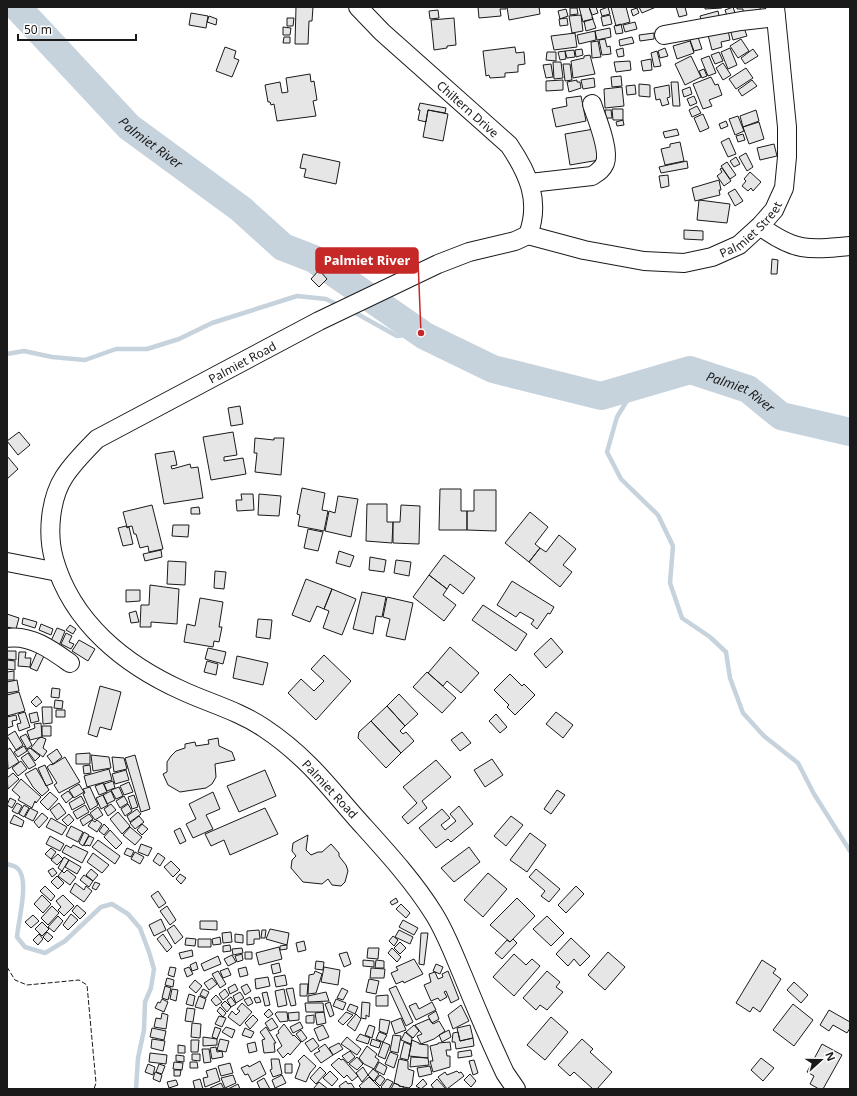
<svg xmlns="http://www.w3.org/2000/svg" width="857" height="1096" font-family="'Noto Sans',sans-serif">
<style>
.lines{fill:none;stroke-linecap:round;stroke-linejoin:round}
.stream{stroke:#c6d2dc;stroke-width:4.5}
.river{stroke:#c6d2dc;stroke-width:28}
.building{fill:#e6e6e6;stroke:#1a1a1a}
.minor-casing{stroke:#1a1a1a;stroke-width:20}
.minor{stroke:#fff;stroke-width:18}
.fence{stroke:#1a1a1a;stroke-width:1;stroke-dasharray:5 2;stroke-linecap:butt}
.labels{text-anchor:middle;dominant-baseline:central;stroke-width:3;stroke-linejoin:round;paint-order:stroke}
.street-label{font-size:12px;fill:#1a1a1a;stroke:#fff}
.water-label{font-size:13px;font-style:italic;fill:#1a1a1a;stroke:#fff}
.leader{fill:none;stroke:#c62828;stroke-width:1.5}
.callout-dot{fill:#c62828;stroke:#fff;stroke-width:1.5}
.callout{fill:#c62828;stroke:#c62828;stroke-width:1.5}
.callout-label{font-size:13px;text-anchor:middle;font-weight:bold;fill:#fff}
</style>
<rect width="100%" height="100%" fill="#fff"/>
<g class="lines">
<!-- stream -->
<path class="stream" d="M352 311 397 336 421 333
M7 354 24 351 52 357 85 360 116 349H147L179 339 212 323 297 296 326 299 340 306
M636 386 617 417 607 452 621 479 658 515 673 546 670 583 682 618 710 637 726 652 730 678 743 713 764 736 798 763 814 794 850 851
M7 864C10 865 14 866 16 867 31 877 18 921 17 937L25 947 45 953 65 941 101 907 112 904 128 914 140 928 149 952 154 969 151 988 145 1002 144 1030 138 1058 136 1089"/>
<!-- river -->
<path class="river" id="s1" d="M17 7 129 127 241 209 283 247 314 259 425 336 493 369 601 396 690 370 748 389 781 416 850 432"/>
</g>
<!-- building -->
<path class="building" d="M296 7H313L312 21H309L308 44H295Z
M478 7H506V9H500L501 16 479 18Z
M507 7H539L540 14 509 20Z
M579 7H589L593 19 583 22Z
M589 7H596L598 13 592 15Z
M608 7 610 14 602 16 600 10Z
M611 7H626L630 22 616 26Z
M639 7H656L642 13Z
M676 7H685L687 15 679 17Z
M705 7H722V8L705 9Z
M733 7 735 13 727 16 725 10Z
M737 7H760L761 16 743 12V9H737Z
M570 8H577L578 14 570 15Z
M637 8 639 13 633 16 631 10Z
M566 9 568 16 560 19 558 11Z
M438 10 439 18 430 19 429 11Z
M718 11 720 20 703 26 700 16Z
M191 13 208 16 206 28 189 25Z
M581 15 583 31 572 33 569 16Z
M610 15 612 24 603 26 601 17Z
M209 16 217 19 216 25 207 22Z
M592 17 596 28 586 31 584 21 593 19Z
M287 18H294L293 26H287Z
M454 18 456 45 447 46V48L434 50 431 20Z
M567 18 568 25 560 26 559 19Z
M635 22 637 29 625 32 623 25Z
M621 24 623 33 616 34 614 26Z
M743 25 747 36 733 40 730 29Z
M283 27 291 28 290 35H283Z
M610 28 611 37 597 40 595 31Z
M728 30 730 40 721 42 722 47 712 50 708 35Z
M595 31 596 40 579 44 577 35Z
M575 33 577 47 554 50 551 36Z
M654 33V39L640 41 639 35Z
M284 37H290V43H283Z
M632 37 634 43 620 46 619 40Z
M698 37 702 49 694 51 690 40Z
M605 39 607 47 610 46 611 54 602 55 599 40Z
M741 39 749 51 738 58 730 46Z
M598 41 601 57 592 58 591 42Z
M690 41 694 53 677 59 673 46Z
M225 47 236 51 234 58 239 60 232 77 216 71Z
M515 47 516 53 524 52 525 64 518 65V72L505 73V77L490 78 489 75 486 76 483 51Z
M623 48 624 56 618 57 616 50Z
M665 48 668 56 660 58 658 51Z
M730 48 737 65 728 69 721 52Z
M582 49 583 55 576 57 575 50Z
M753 49 758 56 745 64 741 58Z
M574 50 575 57 567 58 565 51Z
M565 51 566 59 560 60 558 52Z
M657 51 661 66 654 67 651 53Z
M547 52H556V61L546 60Z
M719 52 723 61 715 64 711 55Z
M590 55 595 74 573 78 571 61 584 58V56Z
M691 56 701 77 685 85 675 64Z
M709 56 716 73 708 76 701 59Z
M651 59 652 70 643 71 641 61Z
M630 61 631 70 616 72 614 62Z
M553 62H561L563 78 554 79Z
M723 63 731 75 723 80 716 68Z
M551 64 553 77 546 78 543 65Z
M563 64H570L572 80 565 81Z
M746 68 753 78 736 89 729 79Z
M704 69 707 76 702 78 699 71Z
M310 74 311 82 314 81 317 100 313 101 316 116 277 121 274 104 271 105 270 102H268L265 85 280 82 282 93 288 92 286 78Z
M621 76 622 86 612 87 611 77Z
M711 77 715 85 718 84 722 95 709 100 712 106 703 109 693 84Z
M594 78 595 87 583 89 581 80Z
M563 80V90L546 91V81Z
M577 80V82H580L581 88 569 92 567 82Z
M752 80 757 86 742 96 738 90Z
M671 82H678L680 106H673Z
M639 84 650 85V97L639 96Z
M635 85 636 94 627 95 626 86Z
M669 85 670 97 667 98 669 104 662 106 660 99 656 100 654 88Z
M622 87 624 106 605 108 604 89Z
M690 87 692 94 684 97 682 90Z
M581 96 586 121 556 127 552 109 567 106 566 98Z
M694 96 697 103 690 106 687 99Z
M420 103 446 108 445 113 428 110 426 122 418 120 420 110H418Z
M697 106 701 113 692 117 689 110Z
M612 109H623V120H613Z
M428 110 448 114 443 141 423 137Z
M605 110H611L612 118H606Z
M756 110 759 121 743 127 740 116Z
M703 114 709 128 700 132 694 118Z
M738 116 744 131 735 135 729 119Z
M623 120 624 125 617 126 616 122Z
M726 121 728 126 721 129 719 124Z
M759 122 764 139 749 144 743 127Z
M594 129 599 160 570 165 565 134Z
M677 129 679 135 665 138 663 132Z
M743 134 745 140 738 142 736 136Z
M729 138 736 154 728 157 721 142Z
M680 142 684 161 665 165 661 149 670 147V144Z
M774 144 777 156 760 160 757 148Z
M746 153 753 167 747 171 739 157Z
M303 154 340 162 336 184 304 177 306 169 300 168Z
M736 157 740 164 734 167 730 161Z
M687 161 688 168 661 173 659 167Z
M727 162 736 175 730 179 721 166Z
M722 168 731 181 724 186 717 176 722 172 720 169Z
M750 172 761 182 753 191 751 188 748 191 742 186 746 181 744 179Z
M668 175 669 186 661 188 659 176Z
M719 180 721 190H719L720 195 695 201 692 188Z
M735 189 743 201 735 206 728 193Z
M699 200 730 204 727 223 697 220Z
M684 230 703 231V240L684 239Z
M772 259 778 260 777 274H771Z
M319 270 327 279 319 287 311 279Z
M240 406 243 424 231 426 228 408Z
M19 432 30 445 18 455 7 441Z
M233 432 237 455 224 457V461L243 458 246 474 211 480 203 437Z
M255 438 274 440V438H284L281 475 255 472 257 453H254Z
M174 451 177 465 171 466 172 469 190 464 191 468 198 467 203 498 164 504 155 454Z
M7 456 18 469 7 479Z
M302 488 325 493 322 510 328 511 324 531 298 526 300 515 297 514Z
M440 489H461V511H467V530H439Z
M474 490H496V531L467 530V511H474Z
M241 494H253L254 510 237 511 236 500H242Z
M259 494 281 496 279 516 258 515Z
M338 496 358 499 351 537 325 531 329 511 335 513Z
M367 504H387V522H393L392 543 366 541Z
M152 505 163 549 149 552 148 546 140 548 136 534H134L132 526 127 527 123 512Z
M401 505 420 506 419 544 393 543V522H400Z
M199 507 200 514H191V508Z
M530 512 548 527 535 544 540 548 529 562 505 543Z
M173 525H189L188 537 172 536Z
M126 526 127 528 129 527 133 544 123 546 118 528Z
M308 529 323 532 318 551 304 548Z
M559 535 576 549 563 565 572 572 560 587 529 562 540 548 546 552Z
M161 550 162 557 145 561 143 554Z
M339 551 354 556 350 567 336 563Z
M444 555 475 578 463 594 450 584 447 589 429 575Z
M370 557 386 560 384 572 369 570Z
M396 560 411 562 409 576 394 573Z
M168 561 186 562 185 585 167 584Z
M215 571 226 572 224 589 214 588Z
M429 575 447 589 443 595 456 605 444 621 413 597Z
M306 579 332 589 324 609 317 606 310 622 292 615Z
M512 581 554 607 550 614 548 613 537 629 531 624 534 620 520 612 516 617 497 605Z
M150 585 179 589 177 624 151 622V627H140L141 605H149Z
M332 589 356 599 342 635 323 628 329 611 324 609Z
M126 590H140V601L126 602Z
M362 592 386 597 382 617 376 616 373 634 353 629Z
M387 597 413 603 405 640 386 636 390 619 383 617Z
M200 598 223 602 219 627H222L219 642 214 641 213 647 184 642 187 624 195 626Z
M483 605 527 634 516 651 472 620Z
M136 611 139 622 131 623 129 613Z
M7 614 19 618 16 629 7 627Z
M23 618 37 622 35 628 22 624Z
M258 619 272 620 270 639 256 637Z
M41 624 53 629 51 635 39 630Z
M70 625 76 629 73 634 66 630Z
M57 628 65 631 59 646 50 643Z
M66 633 72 636 69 642 74 644 71 649 61 644Z
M551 638 563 652 546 668 534 654Z
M79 640 95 649 88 661 72 651Z
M450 647 479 673 461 693 447 681 443 686 428 673Z
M208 648 226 652 223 664 205 659Z
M7 651H16V660L7 659Z
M19 652H26L25 658H31L30 667 18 666Z
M37 652 44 656 37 671 30 668Z
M324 655 351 681 316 720 288 693 301 679 314 691 324 681 311 669Z
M237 656 268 663 263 685 233 678Z
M7 660 15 661V670L7 669Z
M207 661 218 664 216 675 204 672Z
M14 671V680H7V672Z
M427 672 456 698 442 713 413 687Z
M510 674 522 686 524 684 535 695 515 715 507 707 509 705 494 690Z
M17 680 19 691 7 693V682Z
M100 686 121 692 111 730 100 727 97 737 88 734Z
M52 688 60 689 59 698 51 697Z
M19 692 25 711 7 716V695Z
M399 694 418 714 405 726 387 706Z
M37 696 42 702 36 707 31 702Z
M55 700 63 701 62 709 54 708Z
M387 706 405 726 400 731 403 734 406 732 414 741 401 753 371 721Z
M42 707H52V723L43 724Z
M56 710H65V717H56Z
M25 712 30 727 19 731 17 724 21 723 18 714Z
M37 712 39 721 31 723 29 714Z
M556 712 573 725 563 738 546 724Z
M496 714 507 727 500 733 489 721Z
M16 715 17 720 12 721 13 726 7 728V717Z
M371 721 401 753 386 768 358 738 359 732Z
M41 723 42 737 30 740 27 731 35 728 34 724Z
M42 726H51V736H42Z
M15 731 23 745 16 750 7 736Z
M462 732 471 743 460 751 451 740Z
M26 734 32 745 27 749 20 737Z
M41 737 46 739 43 748 47 751 43 757 31 748 38 739Z
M218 738 219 746 232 752 235 760 215 764 216 777 212 784 206 788 180 792 168 785 163 774 167 772V762L171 756 176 751 185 748V744L195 742 196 746 209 744 208 740Z
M24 746 27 751 18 757 14 752Z
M10 748 19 762 8 769 7 750Z
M30 748 40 756 35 761 27 750Z
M57 749 62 757 53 764 47 756Z
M28 753 36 765 29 769 21 758Z
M90 753V764H76V754Z
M91 755 109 757 111 768 93 771Z
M135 755 150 809 141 812 125 758Z
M65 757 80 782 59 793 54 785 57 783 47 767 51 764 52 765Z
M112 757 124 758 127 769 114 772Z
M492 759 503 775 485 787 474 770Z
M436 760 451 777 422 801 427 808 408 824 402 817 417 803 403 787Z
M21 761 27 769 18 776 12 768Z
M45 765 53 783 46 786 38 768Z
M90 765 91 773 84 774 83 766Z
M36 768 49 790 42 796 33 787 25 774Z
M109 769 112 780 87 787 84 776Z
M126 770 129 780 115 784 112 774Z
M265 770 276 796 239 812 227 786Z
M13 773 19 779 8 789 7 778Z
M21 779 41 797 36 803 35 801 32 808 18 800 20 797 12 790Z
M113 781 115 788 107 791 104 784Z
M129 782 133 792 124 795 120 786Z
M103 783 107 792 99 795 95 786Z
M79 784 84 792 74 798 69 790Z
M90 787 98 805 90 810 83 794 85 793 83 789Z
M119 787 123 796 116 799 111 790Z
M557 790 565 795 551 814 544 809Z
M68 791 73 797 66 803 61 796Z
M111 791 115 800 107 804 103 795Z
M50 792 58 799 48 810 40 802Z
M213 792 220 809 206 815 213 829 193 838 186 824 196 819 189 804Z
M103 795 108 805 101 809 96 798Z
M134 795 138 807 132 809 128 797Z
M81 796 85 803 72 810 69 803Z
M124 796 128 803 120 808 116 801Z
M10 798 16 801 12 808 7 805Z
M17 803 22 806 18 814 12 811Z
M59 803 66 813 57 820 50 810Z
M111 804 116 810 108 816 104 809Z
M128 804 132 811 125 816 121 809Z
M24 805 29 808 24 817 19 814Z
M85 805 89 812 77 819 73 812Z
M459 806 473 824 451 842 448 839 436 848 419 828 442 809 450 818 441 825 445 830 456 821 450 814Z
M98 807 103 815 95 820 90 813Z
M30 808 38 812 33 821 25 817Z
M265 808 278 834 230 855 224 840 211 846 205 834Z
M137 809 141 814 130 822 127 816Z
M118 812 130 826 122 834 110 819Z
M42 813 48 818 39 828 34 822Z
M69 814 74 820 68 826 62 820Z
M89 814 93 819 83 826 80 820Z
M14 815 24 821 22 827 10 823Z
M139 816 144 822 135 829 130 823Z
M511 816 523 825 506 846 494 836Z
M51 818 67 827 62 835 46 827Z
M92 820 95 822 97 820 102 824 97 832 88 826Z
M104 824 109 829 104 835 99 831Z
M142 824 148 829 142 835 137 830Z
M71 826 83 832 78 842 66 836Z
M130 827 142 837 135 845 123 835Z
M180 828 186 841 180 844 174 831Z
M110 830 122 843 116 849 104 837Z
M84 832 89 835 83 846 79 843Z
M530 833 546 845 527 872 510 860Z
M308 835 306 850 311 855 318 852H322L331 844 339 853V856L346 865 348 871 345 882 341 886 332 885 328 879 322 884 303 882 291 868 292 860 296 856 292 851 293 843Z
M50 836 64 844 60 851 46 844Z
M89 836 94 838 90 846 87 845 86 846 84 845Z
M98 840 120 856 115 864 92 847Z
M141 844 152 848 148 856 138 852Z
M66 845 71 848 73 845 88 852 82 863 62 852Z
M469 847 480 862 454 882 441 868Z
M51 848 56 852 51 859 45 854Z
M127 848 134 851 131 857 124 854Z
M135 852 144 857 140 864 131 859Z
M93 853 109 865 102 873 87 862Z
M158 853 165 858 160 866 153 861Z
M58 854 63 859 57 865 51 860Z
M64 857 69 860 62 871 58 868Z
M69 860 81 867 77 874 65 867Z
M171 861 180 870 173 877 164 867Z
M53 868 57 873 52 877 48 871Z
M91 869 98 875 93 881 86 875Z
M536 869 560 889 549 902 541 896 545 891 529 877Z
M67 870 76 877 70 885 58 876 62 871 64 873Z
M488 873 507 889 483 917 464 900Z
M180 874 186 878 181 884 176 879Z
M84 875 93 881 89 887 80 880Z
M57 876 64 883 58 889 51 882Z
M95 882 100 884 96 890 92 888Z
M75 883 84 890 86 886 92 891 84 902 70 892Z
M45 886 55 896 51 901 40 891Z
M576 886 584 894 566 913 558 905Z
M158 891 166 903 159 908 151 896Z
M42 895 51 904 43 913 34 904Z
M63 895 74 906 64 916 58 910 61 907 56 901Z
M396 898 398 902 392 905 390 902Z
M517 898 535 916 510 942 490 925Z
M401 904 410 913 406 918 396 909Z
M77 905 86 913 80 919 72 911Z
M52 906 59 913 48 925 41 918Z
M167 906 176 920 170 925 160 911Z
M71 914 78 920 68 930 63 925Z
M33 915 39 921 31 928 25 922Z
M58 916 63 921 54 932 48 927Z
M547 916 564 933 551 946 533 929Z
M161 919 166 930 154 936 149 925Z
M403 920 418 928 414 935 399 927Z
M200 921H217V930L200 929Z
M42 922 49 929 42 936 35 929Z
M174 925 183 937 175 944 167 930Z
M270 929 289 933 287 945 266 939Z
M259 930 260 939H254V944L247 945V931Z
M262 930H266L265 938H261Z
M399 930 413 937 410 944 395 937Z
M47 932 53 937 48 942 43 937Z
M231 932 232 942 223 943 222 933Z
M421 933H428L424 965 419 964Z
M39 934 43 939 38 945 33 940Z
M163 934 172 947 167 952 157 939Z
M235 934 243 935V943L235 942Z
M393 936 398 940 394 946 389 941Z
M220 937 221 944 213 945 212 939Z
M186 938 196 939 195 946 185 945Z
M571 938 590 956 580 966 574 959 568 966 556 954Z
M198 939H211V947H198Z
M513 939 517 943 502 959 495 953 507 940 510 942Z
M304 941 306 950 298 952 296 943Z
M400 942 406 948 400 954 394 948Z
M230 945 231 951 223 952V946Z
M287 945V949L280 950V946Z
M279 947 282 959 259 965 256 953Z
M242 948 243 953 233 955 232 949Z
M368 948H379L378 959 367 958Z
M392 948 401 957 397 962 388 953Z
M192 950 193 956 181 959 179 953Z
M245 952H252V959H245Z
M347 952 351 964 344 967 339 954Z
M608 952 625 967 605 990 588 975Z
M242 954 243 960 237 962 235 956Z
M514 954 526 965 532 959 540 966 514 996 493 977Z
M232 955 236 962 228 966 224 959Z
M218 956 221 964 204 971 201 964Z
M414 959 423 974 404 983 403 981 396 984 391 973 398 970 396 967Z
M363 960 374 961V967L363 966Z
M376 960 384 961V968H375Z
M762 960 776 969 773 973 781 979 760 1012 753 1007 750 1012 736 1003Z
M316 961 324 962 323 970 315 969Z
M196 962 198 969 192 971 190 965Z
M279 963 281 972 273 974 271 965Z
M436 964 443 967 440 974 433 971Z
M170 967 176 968 174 977 168 975Z
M189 967 193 974 187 977 184 969Z
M246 967 248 975 240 977 238 969Z
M324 967 340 970 338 985 321 982Z
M228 968 231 975 223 978 220 971Z
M371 968 385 969 384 978H370Z
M218 971 226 984 220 988 212 974Z
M315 971 322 974 316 993 308 994 309 975 314 974Z
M448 971 459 999 451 1003 446 991 444 992 447 997 440 1001 438 998 431 1001 424 985 431 982 429 974 435 972 438 979 443 977 442 974Z
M547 971 560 982 556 987 563 992 547 1010 540 1005 536 1010 523 998Z
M285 975 287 985 276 987 274 977Z
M268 977 270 986 256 989 255 979Z
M167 978 174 980 173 987 165 985Z
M212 978 217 984 209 990 204 983Z
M369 979 379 981 376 994 366 992Z
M195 980 202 986 196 993 189 987Z
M794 982 808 995 801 1003 787 990Z
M235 984 238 990 230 994 228 988Z
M247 984 251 991 245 995 241 987Z
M300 984H308L307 996H300Z
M165 986 171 988 168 1000 162 998Z
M396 986 413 1022 406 1026 389 989Z
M293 988 296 1005 291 1006 286 989Z
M342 988 348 991 343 1000 337 998Z
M172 989 178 990 176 1001 170 999Z
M203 989 209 992 206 998 200 995Z
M225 989 229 995 223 1000 219 994Z
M284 989 287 1005 278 1007 275 991Z
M240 992 244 998 236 1003 233 996Z
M267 992 270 1005 265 1006 262 993Z
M326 992 329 1001 308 1002V996Z
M189 994 195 996 193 1006 186 1004Z
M216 995 222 1002 216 1006 211 1000Z
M388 995V1006H376V996Z
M199 996 206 999 203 1009 195 1007Z
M231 997 236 1004 231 1007 227 1000Z
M250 997 253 1003 248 1006 244 1000Z
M259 997 261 1002 256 1003 254 998Z
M162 999 168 1002 164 1012 155 1008 158 1002 160 1003Z
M336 999 346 1003 343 1010 333 1006Z
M225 1001 231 1007 227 1012 221 1005Z
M330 1002 334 1015 330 1017 325 1004Z
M362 1002 370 1003 369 1017 366 1015V1019L361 1018Z
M432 1002 436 1010 416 1020 409 1006 416 1003 419 1009Z
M242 1003 252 1012 240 1026 228 1017 232 1011 236 1015 240 1011 237 1009Z
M305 1003H323L324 1012H306Z
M350 1004 358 1007 355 1014 347 1010Z
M793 1004 813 1020 794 1046 773 1030Z
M461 1005 469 1021 453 1029 448 1015Z
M220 1007 226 1013 223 1017 217 1011Z
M187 1008 195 1009 193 1022 185 1021Z
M269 1009 273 1014 268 1018 264 1014Z
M829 1010 850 1022V1028L847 1033 833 1025 829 1031 820 1025Z
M436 1011 439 1019 432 1023 428 1016Z
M277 1012H287L288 1021 280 1022 275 1014Z
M299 1012V1020L289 1021 288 1013Z
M324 1012 326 1023 317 1025 315 1013Z
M346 1012 353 1015 343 1025 338 1021Z
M162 1013 168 1015 166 1029 154 1027 156 1018 161 1019Z
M356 1014 361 1019 355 1031 347 1025Z
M253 1015 258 1020 250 1029 245 1023Z
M314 1015V1023H306V1016Z
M219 1016 226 1018 222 1027 215 1024Z
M551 1017 568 1032 545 1060 527 1045Z
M272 1018 278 1027 270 1031 265 1023Z
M401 1018 406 1030 395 1034 391 1022Z
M380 1019 390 1021 387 1034 379 1031Z
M429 1019 433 1024 439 1021 445 1031 434 1039 421 1044 417 1036 422 1034 415 1025Z
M300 1022 303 1028 293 1033 290 1027Z
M192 1023 201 1024 200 1038 191 1037Z
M284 1024 293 1036 294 1035 301 1042 290 1055 288 1053 283 1058 277 1050 282 1046 276 1035 279 1033 278 1031Z
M323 1025 329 1037 319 1041 314 1029Z
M369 1025 375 1027 372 1038 365 1035Z
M414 1025 419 1031 413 1038 406 1032Z
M470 1025 473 1038 460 1041 457 1028Z
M215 1027 221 1029 217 1039 212 1037Z
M226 1027 235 1030 232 1038 222 1032Z
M266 1027 276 1043H274L275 1052 264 1053 262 1040 265 1039 260 1032Z
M152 1028 166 1031 164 1040 150 1037Z
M245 1028 254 1032 251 1038 242 1035Z
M301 1030 307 1038 302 1042 296 1034Z
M449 1030 451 1037 442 1042 439 1035Z
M379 1032 387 1035 383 1042 376 1039Z
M405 1032 412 1038 411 1044 401 1040Z
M458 1032 460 1041 473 1038 474 1046 456 1049 455 1042H452L453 1033Z
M360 1034 370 1038 368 1044 356 1040Z
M393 1035 401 1036 398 1053 390 1051Z
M203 1037 217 1039V1045L203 1046Z
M347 1037 361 1049 357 1055 341 1044Z
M313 1038 319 1046 311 1052 305 1043Z
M152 1039 165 1041 163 1051 151 1048Z
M220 1039 229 1041 226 1052 217 1050Z
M372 1039 381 1042 379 1048 370 1045Z
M582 1039 593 1049 590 1052 612 1072 597 1089H593L574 1072 570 1076 558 1065Z
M191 1040H199L198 1052H191Z
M412 1040 419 1043V1044L428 1045V1058L409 1056Z
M255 1042 257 1051 249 1053 247 1044Z
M383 1042 390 1045 385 1059 378 1056Z
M404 1042 411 1045 408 1060 400 1058Z
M450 1042 451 1050H446L447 1056H450V1067L433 1072 430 1061H433L430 1046 438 1044V1043Z
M339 1043 343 1049 333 1055 329 1048Z
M325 1044 333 1055 321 1063 314 1054 320 1051 318 1049Z
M822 1044 842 1055 823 1089H819L810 1084 814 1076 807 1072Z
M178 1045 185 1046V1053H178Z
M367 1046 377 1054 375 1057 379 1060 374 1069 364 1064 359 1058Z
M216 1047 217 1052 222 1051 223 1057 212 1059 210 1048Z
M202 1049H209L211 1062 204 1063Z
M471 1050 472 1056 458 1058V1052Z
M350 1051 355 1057 348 1063 342 1056Z
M390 1052 398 1055 394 1068 385 1064Z
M150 1053 167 1055 166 1064 149 1062Z
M192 1054H200V1061L192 1060Z
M176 1055 184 1056V1062L176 1061Z
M304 1055 316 1066 310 1073 306 1082 295 1078 300 1064 298 1061Z
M357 1057 363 1064 357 1070 349 1064Z
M411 1057 428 1058 429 1065 410 1067Z
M339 1058 341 1060 343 1059 358 1076 352 1081 347 1075 344 1078 331 1065Z
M761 1058 774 1068 763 1081 751 1070Z
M271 1059H279L282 1074 273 1077 270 1070 272 1069Z
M399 1059 408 1061V1069L414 1071 412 1085 409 1088 399 1086V1085L394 1083Z
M474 1060 478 1073 473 1075 469 1061Z
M260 1061 266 1074 252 1082 248 1074 245 1075 241 1068 248 1065 249 1067Z
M174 1062 183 1063 182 1070 173 1069Z
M190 1062H197L198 1068H190Z
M379 1062 387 1067 384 1075 375 1070Z
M230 1063 233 1073 221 1076 218 1066Z
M148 1064 155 1067 153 1075 145 1072Z
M159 1064 165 1066 162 1074 156 1072Z
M285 1064H292V1073H285Z
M430 1066 432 1074 419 1077 417 1068Z
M320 1067 326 1073 316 1084 310 1078Z
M363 1067 368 1075 362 1082 356 1073Z
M216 1068 220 1081 205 1087 203 1078 208 1077 206 1071Z
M373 1069 379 1074 374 1081 368 1075Z
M174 1070H181L180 1076H174Z
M330 1071 338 1079 332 1086 323 1078Z
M457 1071 459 1073 461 1072 464 1076 447 1089 438 1077 445 1072 447 1075Z
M155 1072 162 1075 160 1082 153 1079Z
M470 1074 476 1081 471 1087 464 1080Z
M233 1075 236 1083 225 1088 221 1078Z
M282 1075 286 1083 275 1088 272 1080Z
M380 1075 385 1079 380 1086 375 1081Z
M369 1077 381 1089H362L359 1086Z
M264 1078 270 1089H260L257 1082Z
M200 1079 203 1089H195L193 1081Z
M387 1079 393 1082 389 1089H383L381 1087Z
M423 1079 427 1084 421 1089 416 1086Z
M437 1079 446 1089H434L431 1085Z
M176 1080 178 1085 169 1088 167 1082Z
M346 1081 348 1084 351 1083 355 1089H341L339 1086Z
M319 1082 328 1089H313Z
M221 1083 224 1089H211L210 1088Z
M394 1083 399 1085V1086L404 1087 403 1089H391Z
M238 1084 240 1089H228Z"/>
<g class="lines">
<defs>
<g id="minor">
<path id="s2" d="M358 7 382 32 509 145C528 173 541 201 528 235"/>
<path d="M664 35 741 21 776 17"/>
<path d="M530 183 592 176C598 172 602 170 605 163 610 149 596 117 592 104"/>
<path d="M760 226C795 252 809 250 850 246"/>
<path id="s3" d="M528 235 584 250 644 261 684 263 712 257 739 245 760 226 774 210 784 188 787 157V127L775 7"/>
<path d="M7 562 58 572"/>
<path d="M7 638C30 634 52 650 70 663"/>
<path id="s4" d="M516 1089 505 1073C490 1041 476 1008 463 976 454 955 446 933 434 914 413 880 384 849 357 819 341 801 326 782 309 765 296 752 279 738 264 728 239 711 209 703 183 691 125 665 72 623 54 559 47 534 50 499 64 477 73 463 85 451 97 439L319 321 438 264 469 252 515 241 528 235"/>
</g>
</defs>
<!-- minor casing -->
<use href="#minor" class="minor-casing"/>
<!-- minor -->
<use href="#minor" class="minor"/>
<!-- fence -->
<path class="fence" d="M7 967 15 980 27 985 79 980 87 985 96 1083 94 1089"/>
</g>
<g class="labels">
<!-- street labels -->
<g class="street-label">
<text stroke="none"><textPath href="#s2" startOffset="150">Chiltern Drive</textPath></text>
<text stroke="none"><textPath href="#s3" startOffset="236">Palmiet Street</textPath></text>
<text stroke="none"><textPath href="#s4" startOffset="1026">Palmiet Road</textPath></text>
<text transform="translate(330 789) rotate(47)">Palmiet Road</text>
</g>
<!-- water labels -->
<g class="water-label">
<text stroke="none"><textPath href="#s1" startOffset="191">Palmiet River</textPath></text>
<text stroke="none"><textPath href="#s1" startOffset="863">Palmiet River</textPath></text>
</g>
</g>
<!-- callouts -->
<path class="leader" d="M421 333L418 261"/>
<circle class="callout-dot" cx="421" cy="333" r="4"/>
<rect class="callout" x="316" y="248" width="102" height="25" rx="4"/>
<g class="callout-label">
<text x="367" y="265">Palmiet River</text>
</g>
<!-- border -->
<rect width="857" height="1096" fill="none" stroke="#1a1a1a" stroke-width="16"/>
<!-- north arrow -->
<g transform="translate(821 1060) rotate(69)" stroke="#ffffff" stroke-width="3" paint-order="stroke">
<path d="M0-3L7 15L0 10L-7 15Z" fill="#1a1a1a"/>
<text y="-6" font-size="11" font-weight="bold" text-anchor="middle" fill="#1a1a1a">N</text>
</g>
<!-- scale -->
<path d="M18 34v6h118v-6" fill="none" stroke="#1a1a1a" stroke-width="2"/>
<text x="24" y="34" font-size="12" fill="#1a1a1a" stroke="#ffffff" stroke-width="3" paint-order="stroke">50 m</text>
</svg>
